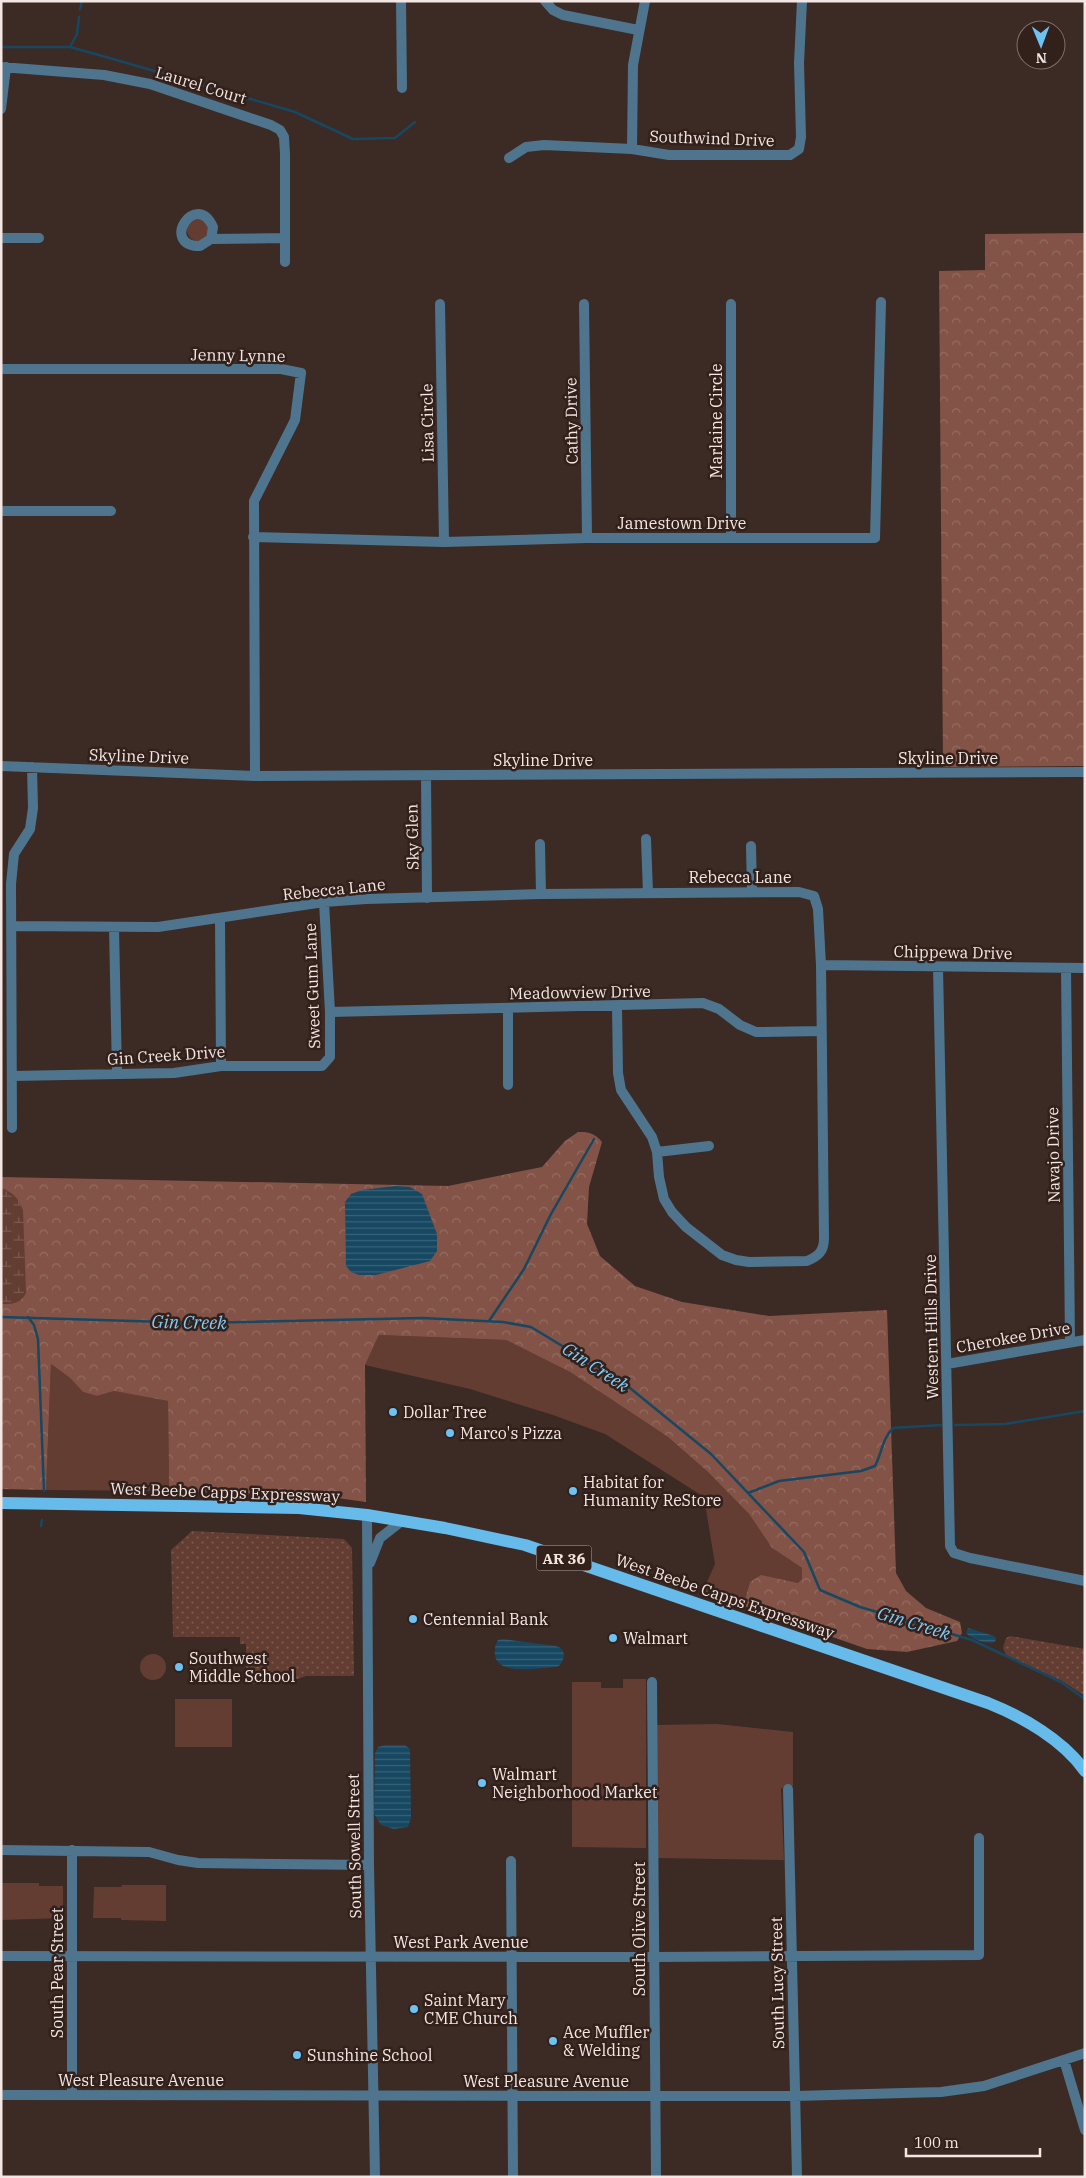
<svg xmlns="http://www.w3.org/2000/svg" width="1086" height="2178" font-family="'IBM Plex Serif',serif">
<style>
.green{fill:#643d32}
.forest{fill:url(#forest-crowns)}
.wetland{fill:url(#wetland-marsh)}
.park{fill:url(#park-dots)}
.water{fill:url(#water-rules)}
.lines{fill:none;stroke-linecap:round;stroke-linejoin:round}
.stream{stroke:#174861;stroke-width:2.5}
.minor{stroke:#4e758d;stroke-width:10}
.major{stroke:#66bbeb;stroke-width:12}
.poi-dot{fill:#6dc2f3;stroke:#32201b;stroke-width:2}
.labels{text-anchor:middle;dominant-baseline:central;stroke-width:5;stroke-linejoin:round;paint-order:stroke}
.shield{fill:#32201b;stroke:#b9aba7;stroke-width:1}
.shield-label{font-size:15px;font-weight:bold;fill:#f3e6e3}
.street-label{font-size:16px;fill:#f3e6e3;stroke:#32201b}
.poi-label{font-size:16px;fill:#f3e6e3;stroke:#32201b;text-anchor:start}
.water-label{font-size:18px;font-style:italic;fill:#81ccf8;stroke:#32201b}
</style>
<defs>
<pattern id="forest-crowns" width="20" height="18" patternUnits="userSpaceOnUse" patternTransform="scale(1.25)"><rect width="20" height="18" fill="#835347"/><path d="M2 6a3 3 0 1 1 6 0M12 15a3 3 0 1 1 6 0" fill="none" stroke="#956c61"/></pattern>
<pattern id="wetland-marsh" width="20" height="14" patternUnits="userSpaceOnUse" patternTransform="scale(1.25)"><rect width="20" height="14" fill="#643d32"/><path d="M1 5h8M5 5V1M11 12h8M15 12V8" fill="none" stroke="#7b5950"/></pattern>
<pattern id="park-dots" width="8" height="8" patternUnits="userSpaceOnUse" patternTransform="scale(1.25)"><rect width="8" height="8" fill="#643d32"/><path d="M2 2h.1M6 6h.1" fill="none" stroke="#7b5950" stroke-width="1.8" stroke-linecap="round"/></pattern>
<pattern id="water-rules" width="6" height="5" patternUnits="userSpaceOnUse" patternTransform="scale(1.25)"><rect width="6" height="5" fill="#174861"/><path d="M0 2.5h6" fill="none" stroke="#396278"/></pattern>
</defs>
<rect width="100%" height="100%" fill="#3c2a25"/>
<!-- green -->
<path class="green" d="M187 230a11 11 0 1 1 22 0a11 11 0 1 1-22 0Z
M379 1335 506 1340 570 1372 668 1437 708 1472 749 1514 772 1548 802 1568V1579L798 1583 787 1581 750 1582 743 1606 703 1591 715 1564 704 1497 605 1434 553 1415 470 1389 365 1365Z
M51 1364 70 1378 83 1392 97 1396 114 1391 168 1401 169 1491 46 1490Z
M140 1667a13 13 0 1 1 26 0a13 13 0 1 1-26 0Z
M623 1679H646V1848L572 1847V1682H601V1688H623Z
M175 1699H232V1747H175Z
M717 1724 793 1732V1786L783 1787 781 1789 784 1860 658 1858 655 1725Z
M1 1883H39V1886H63V1918L1 1920Z
M122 1885H166V1921L121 1920V1918H93L94 1887H121Z"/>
<!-- forest -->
<path class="forest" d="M1085 233V766L943 767 939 271 985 270V234Z
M578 1132C589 1132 595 1133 602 1142L589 1187 587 1224 600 1256 635 1286 682 1302 769 1316 887 1310 896 1573 906 1591 926 1608 960 1622 962 1633 957 1641 907 1652 867 1649 743 1606 750 1582 761 1575 798 1583 802 1579V1568L772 1548 749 1514 708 1472 668 1437 570 1372 506 1340 379 1335 365 1365 366 1502 323 1496 169 1491 168 1401 114 1391 97 1396 83 1392 70 1378 51 1364 46 1490 1 1489V1177L448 1186 542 1167 565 1141Z"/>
<!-- wetland -->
<path class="wetland" d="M1 1188C13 1192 18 1198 23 1210L26 1293C20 1304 13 1304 1 1304Z"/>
<!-- park -->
<path class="park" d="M192 1531 344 1539 352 1548 354 1676H306L285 1683 246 1684V1644H240V1637H173L171 1550Z
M1010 1636 1085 1649V1696L1062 1681 1006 1655 1003 1648 1006 1638Z"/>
<!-- water -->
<path class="water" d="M395 1186 410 1187 422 1194 437 1234V1251L430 1261 376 1275H359L351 1272 346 1266 345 1202 351 1194 362 1190Z
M968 1628 994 1636 996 1638 995 1642C988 1645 971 1639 966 1633Z
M503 1639 556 1646C566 1649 566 1658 559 1666L555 1667C540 1668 497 1676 495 1655 494 1650 495 1645 498 1640Z
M385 1745H405L410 1749 411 1818 408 1827 394 1829 381 1825 374 1814 375 1753 378 1747Z"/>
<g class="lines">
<!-- stream -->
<path class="stream" d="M80 9 82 1
M1 47H70L113 59 295 112 353 139 395 138 415 122
M70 47 77 34 79 17
M1 1317 198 1323 422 1318 503 1322 531 1327 625 1384 711 1454 804 1552 820 1590 860 1607 972 1640 1061 1682 1085 1699
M28 1317 34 1325 38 1339 44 1491
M489 1321 524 1269 551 1214 594 1139
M955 1425 1005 1424 1085 1411
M748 1493 779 1481 861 1471 875 1466C882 1453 882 1439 893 1428L941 1425
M41 1526 42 1520"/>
<!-- minor -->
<path class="minor" d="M401 1 402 88
M545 1 553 10 563 15 638 30
M1 67 104 75 150 84 271 125 280 130 284 137 285 154V262
M1 109 6 67
M632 149 633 65 645 1
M509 158 526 147 544 145 632 149 669 155H790L799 149 801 137 799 63 802 1
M1 238H39
M211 239 200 246C159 246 196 189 213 227L211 239 285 238
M440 304 444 542
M584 304 587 538
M731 304V538
M1 369H281L301 373 295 420 254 501 255 776
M1 511H111
M253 537 444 542 587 538H875L881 302
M1 766 255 776 1085 772
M426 776 427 898
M646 839 648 893
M540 844 541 894
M751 846 752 892
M220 919 221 1066
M12 926 158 927 324 902 366 899 541 894 799 892 814 896 818 909 821 965 824 1238C824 1251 819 1256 807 1261L749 1262 736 1260 722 1255 686 1227 672 1212 664 1199 659 1177 657 1152 652 1137 621 1090 618 1073 617 1007
M114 927 117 1074
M821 965 1085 968
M938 967 950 1546 954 1553 970 1558 1085 1581
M1066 968 1070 1342
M330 1012 703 1003 719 1009 740 1025 756 1032 821 1031
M12 1076 174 1073 221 1066H322L330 1057V1012L324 902
M508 1085V1008
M12 1128 11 884 14 854 30 829 33 808 32 767
M657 1152 709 1146
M947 1364 1085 1340
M367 1515 369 1865 375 2177
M370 1563 380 1538 403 1520
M652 1682 656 2177
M788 1789 797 2177
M1 1850 149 1852 178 1860 198 1863 369 1865
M72 1850V2095
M511 1861 513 2177
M1 1956 655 1957 979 1955V1838
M1064 2060 1085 2130
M1 2095 795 2096 941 2092 984 2086 1085 2053"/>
<!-- major -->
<path class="major" d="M1 1503 299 1508 367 1515 445 1528 525 1545 988 1703C1023 1717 1063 1740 1085 1771"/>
</g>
<!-- markers -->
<g class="poi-dot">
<circle cx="393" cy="1412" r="5"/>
<circle cx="450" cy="1433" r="5"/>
<circle cx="573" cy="1491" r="5"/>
<circle cx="413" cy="1619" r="5"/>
<circle cx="613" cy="1638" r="5"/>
<circle cx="179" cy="1667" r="5"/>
<circle cx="482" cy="1783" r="5"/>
<circle cx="414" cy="2009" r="5"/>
<circle cx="553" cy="2041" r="5"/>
<circle cx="297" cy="2055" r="5"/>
</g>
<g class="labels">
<!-- shield labels -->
<rect class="shield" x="536.5" y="1545.5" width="55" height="25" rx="4"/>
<g class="shield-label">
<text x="564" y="1558">AR 36</text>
</g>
<!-- street labels -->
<g class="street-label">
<text transform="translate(201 85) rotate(17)">Laurel Court</text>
<text transform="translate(712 138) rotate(2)">Southwind Drive</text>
<text transform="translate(238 355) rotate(1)">Jenny Lynne</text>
<text transform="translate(571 421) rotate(-91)">Cathy Drive</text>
<text transform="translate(716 421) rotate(-90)">Marlaine Circle</text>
<text transform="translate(427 423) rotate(-91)">Lisa Circle</text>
<text x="682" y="523">Jamestown Drive</text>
<text transform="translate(139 756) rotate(2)">Skyline Drive</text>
<text x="948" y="758">Skyline Drive</text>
<text x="543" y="760">Skyline Drive</text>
<text transform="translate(412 837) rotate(-91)">Sky Glen</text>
<text x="740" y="877">Rebecca Lane</text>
<text transform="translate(334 889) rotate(-6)">Rebecca Lane</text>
<text transform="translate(953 952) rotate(1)">Chippewa Drive</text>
<text transform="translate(312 986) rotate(-92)">Sweet Gum Lane</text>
<text transform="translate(580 992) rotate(-1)">Meadowview Drive</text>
<text transform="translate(166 1055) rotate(-4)">Gin Creek Drive</text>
<text transform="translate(1053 1155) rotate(-91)">Navajo Drive</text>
<text transform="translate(931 1327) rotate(-91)">Western Hills Drive</text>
<text transform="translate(1013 1337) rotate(-10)">Cherokee Drive</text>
<text transform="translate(225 1492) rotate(2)">West Beebe Capps Expressway</text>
<text transform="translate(725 1596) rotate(19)">West Beebe Capps Expressway</text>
<text transform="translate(354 1846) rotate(-91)">South Sowell Street</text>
<text transform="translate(639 1929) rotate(-90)">South Olive Street</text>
<text x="461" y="1942">West Park Avenue</text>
<text transform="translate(57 1973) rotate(-90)">South Pear Street</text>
<text transform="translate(777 1983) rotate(-91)">South Lucy Street</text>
<text x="141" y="2080">West Pleasure Avenue</text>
<text x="546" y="2081">West Pleasure Avenue</text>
</g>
<!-- poi labels -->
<g class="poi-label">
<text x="403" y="1412">Dollar Tree</text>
<text x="460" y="1433">Marco's Pizza</text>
<text x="583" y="1482">Habitat for<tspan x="583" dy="18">Humanity ReStore</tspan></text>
<text x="423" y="1619">Centennial Bank</text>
<text x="623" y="1638">Walmart</text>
<text x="189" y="1658">Southwest<tspan x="189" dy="18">Middle School</tspan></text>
<text x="492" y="1774">Walmart<tspan x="492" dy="18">Neighborhood Market</tspan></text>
<text x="424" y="2000">Saint Mary<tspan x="424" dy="18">CME Church</tspan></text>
<text x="563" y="2032">Ace Muffler<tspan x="563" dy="18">&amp; Welding</tspan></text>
<text x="307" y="2055">Sunshine School</text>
</g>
<!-- water labels -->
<g class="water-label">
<text transform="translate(189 1322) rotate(1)">Gin Creek</text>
<text transform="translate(596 1367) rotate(33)">Gin Creek</text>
<text transform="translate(914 1623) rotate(17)">Gin Creek</text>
</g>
</g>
<!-- border -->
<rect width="1086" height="2178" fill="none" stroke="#f3e6e3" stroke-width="5"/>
<!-- north arrow -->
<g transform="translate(1041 45) rotate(179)"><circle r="24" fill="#32201b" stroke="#7f6f6b"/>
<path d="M0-4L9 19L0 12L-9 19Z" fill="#6dc2f3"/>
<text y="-8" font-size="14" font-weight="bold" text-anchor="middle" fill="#f3e6e3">N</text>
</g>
<!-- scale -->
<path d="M906 2148v8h134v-8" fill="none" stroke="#f3e6e3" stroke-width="2.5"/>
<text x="914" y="2148" font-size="15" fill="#f3e6e3" stroke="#32201b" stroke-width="4" paint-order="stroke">100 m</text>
</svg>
